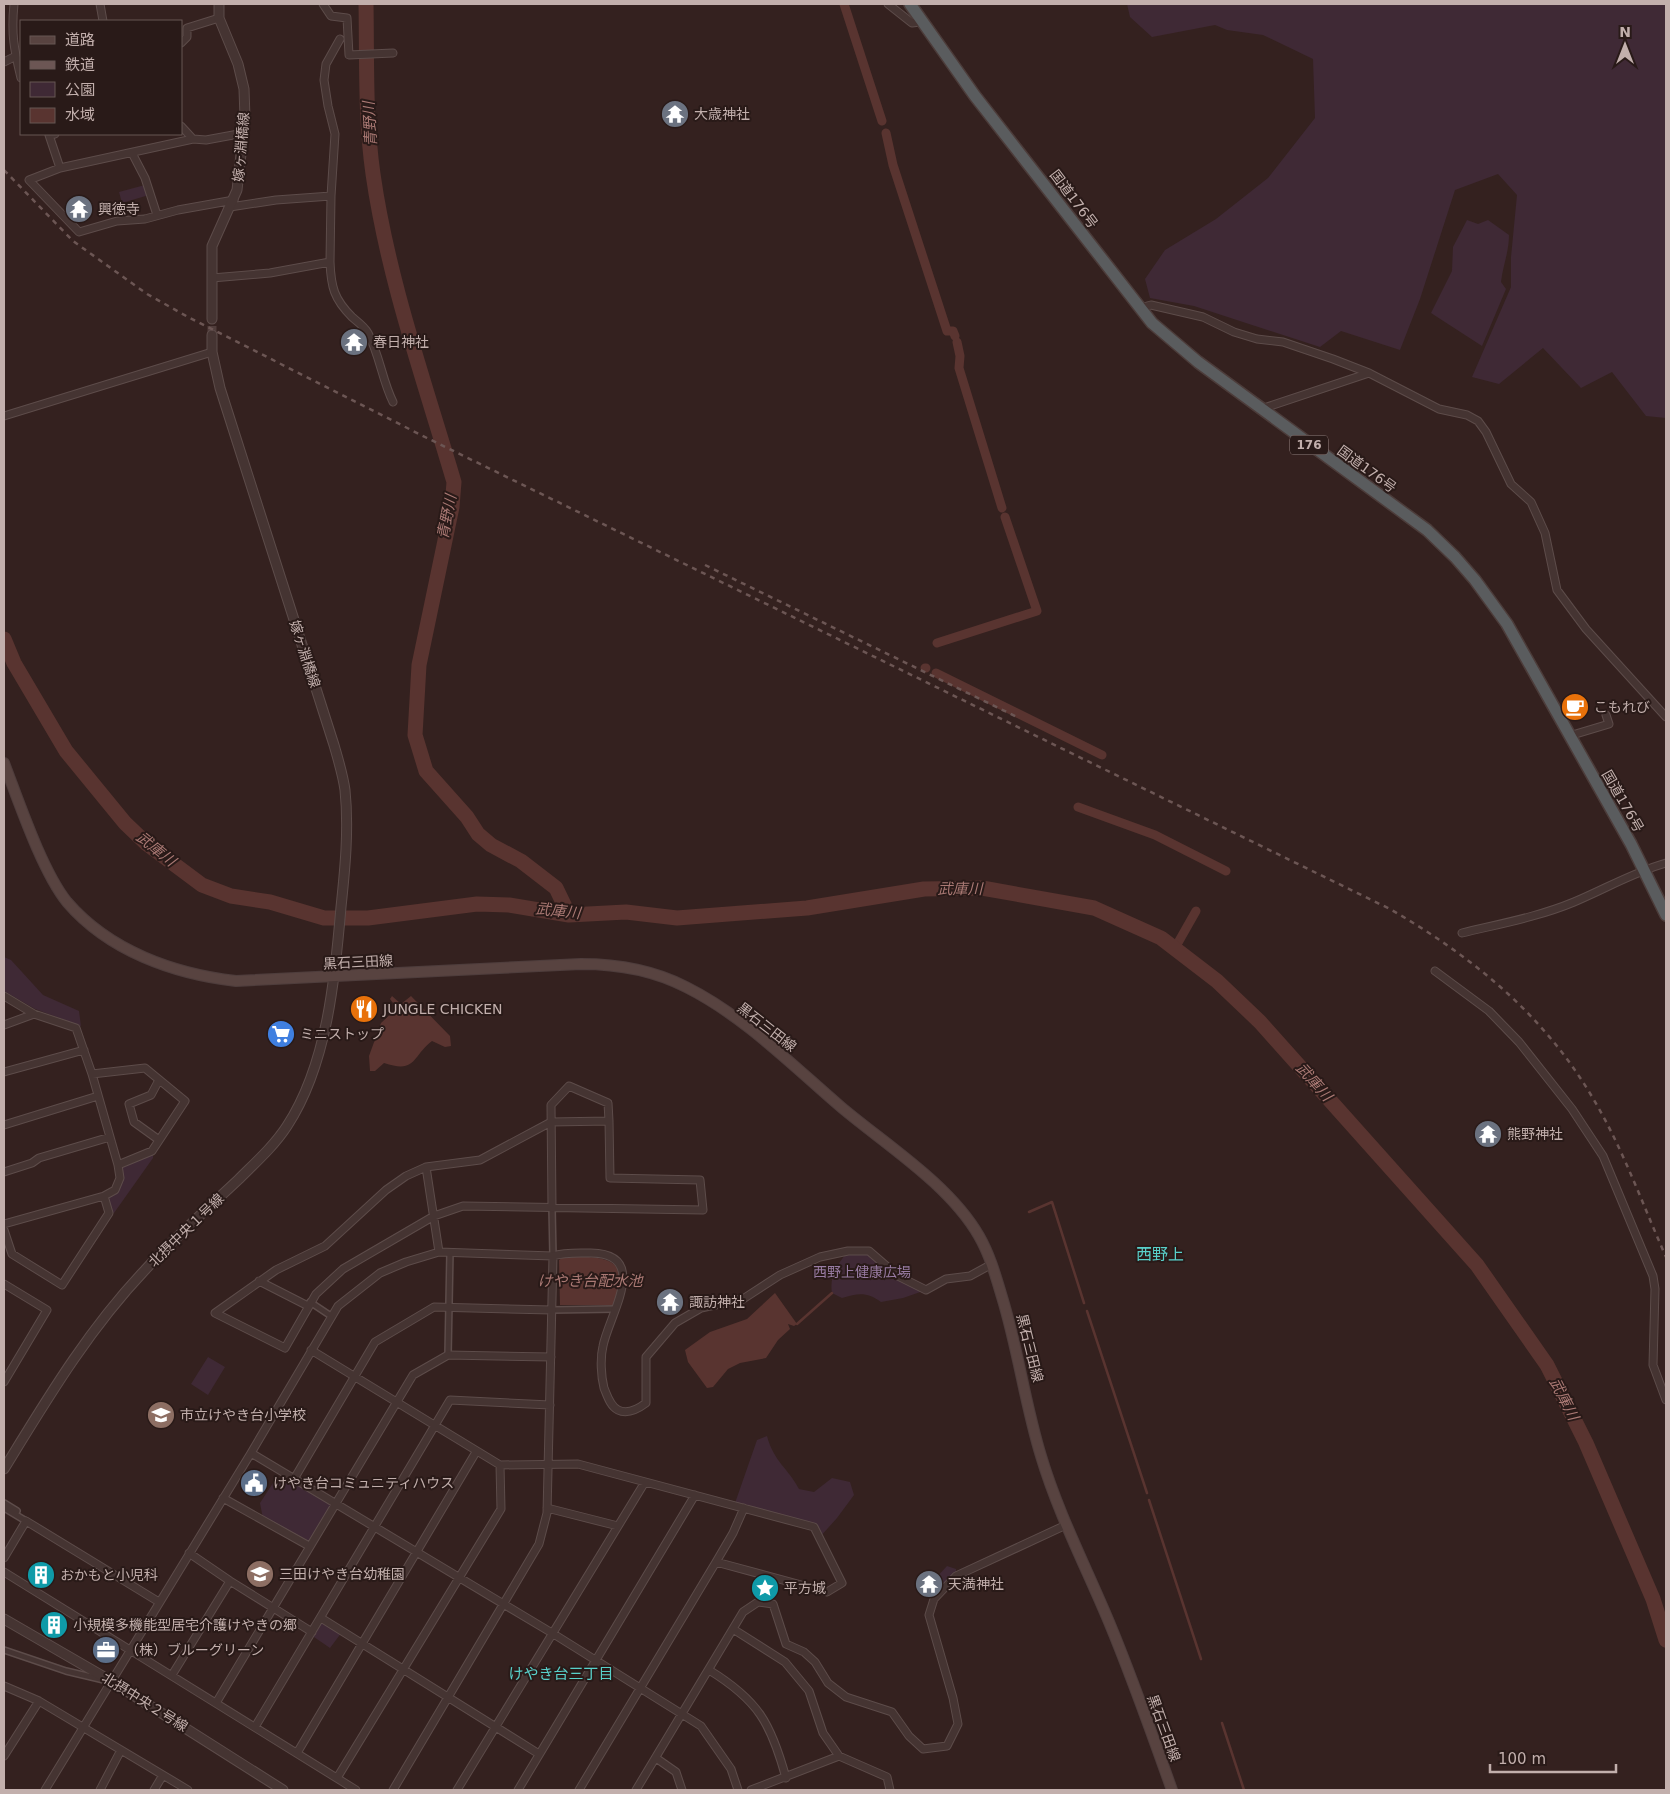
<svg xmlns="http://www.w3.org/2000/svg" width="1670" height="1794" font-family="'DejaVu Sans','Noto Sans JP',sans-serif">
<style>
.green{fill:#3f2935}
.water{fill:#593430}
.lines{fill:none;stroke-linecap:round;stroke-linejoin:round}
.stream{stroke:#593430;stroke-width:2.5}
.canal{stroke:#593430;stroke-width:9}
.river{stroke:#593430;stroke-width:15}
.tertiary-tunnel{stroke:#503d3b;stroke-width:9;stroke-dasharray:9 4.5;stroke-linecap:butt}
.pedestrian-casing{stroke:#5d4c4a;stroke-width:8}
.minor-casing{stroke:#5d4c4a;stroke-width:9}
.tertiary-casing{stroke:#5d4c4a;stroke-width:11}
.secondary-casing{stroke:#4e3d3c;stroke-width:12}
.trunk-casing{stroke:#4c3c3a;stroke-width:14}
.pedestrian{stroke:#453432;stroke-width:5}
.minor{stroke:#453432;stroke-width:7}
.tertiary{stroke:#453432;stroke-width:9}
.secondary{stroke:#584340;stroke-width:10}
.trunk{stroke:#5a5c5e;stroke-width:11}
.rail{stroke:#6c5654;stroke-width:2.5;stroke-dasharray:5 5;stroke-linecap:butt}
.labels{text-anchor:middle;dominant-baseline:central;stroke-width:4;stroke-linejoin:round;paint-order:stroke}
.shield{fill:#291a18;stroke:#948280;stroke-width:1}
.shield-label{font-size:12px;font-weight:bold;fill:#c2afac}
.poi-label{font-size:14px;fill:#c2afac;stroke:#291a18;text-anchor:start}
.street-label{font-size:14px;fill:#c2afac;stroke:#291a18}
.park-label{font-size:14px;fill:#987ba2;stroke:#291a18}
.water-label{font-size:15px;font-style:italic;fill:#aa7974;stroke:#291a18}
.neighbourhood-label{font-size:15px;fill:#59d0ca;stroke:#291a18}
.quarter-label{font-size:16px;fill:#59d0ca;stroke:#291a18}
</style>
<rect width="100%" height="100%" fill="#34211f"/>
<!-- green -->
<path class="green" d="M1127 4H1666V418L1646 416 1612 372 1581 388 1543 348 1499 384 1472 377 1511 287V257L1517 195 1498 174 1455 190 1420 299 1400 350 1341 331 1320 347 1194 306 1150 298 1145 279 1165 250 1216 219 1268 178 1315 118 1313 59 1263 35 1227 30 1215 25 1152 37 1130 17Z
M145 185 149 195 122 203 119 192Z
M1467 220 1478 224 1488 220 1509 235C1509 252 1503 265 1501 282L1506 289 1482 346 1431 313 1452 271 1453 247Z
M4 957 11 960 43 995 79 1011 81 1026 35 1009 4 991Z
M153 1153V1158L114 1213 111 1212 107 1198 116 1192 120 1166Z
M848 1251H869L898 1276 926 1290 903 1298 881 1302C867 1292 859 1293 842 1298L832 1293C829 1276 838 1264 848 1251Z
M208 1357 225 1367 208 1395 191 1384Z
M767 1436C774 1462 788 1468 799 1489L814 1492 832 1478 850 1482 854 1495 837 1518 819 1538 814 1527 734 1506 757 1440Z
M294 1479 335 1503 309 1546 263 1519 260 1503 273 1483Z
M947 1566 956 1569V1576L944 1588 933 1581Z
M326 1622 342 1632 330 1648 311 1635 318 1623Z"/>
<!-- water -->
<path class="water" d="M392 996 401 1004 411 996 450 1036 451 1046 445 1047 432 1041C412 1056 417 1074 384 1063L375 1071H370L369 1056 381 1023 397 1008 390 999Z
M564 1256C600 1257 636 1255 613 1305H560L559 1260Z
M775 1293 797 1324 794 1326 788 1324 790 1329 778 1340 766 1358 740 1363 728 1369 713 1387 707 1388 688 1362 685 1350 710 1332 747 1319Z"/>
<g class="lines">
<!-- stream -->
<path class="stream" d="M1029 1212 1052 1202 1084 1303
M1087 1311 1147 1493
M797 1324 832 1293
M1149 1500 1201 1659
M1222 1723 1244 1790"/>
<!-- canal -->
<path class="canal" d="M844 4 882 121
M886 133 893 165 947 331H953L955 336
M957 342 960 356 959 368 1002 508
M937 643 1037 611 1005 517
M925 668H926
M936 673 1102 755
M1078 807 1155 835 1226 871
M1175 948 1196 911"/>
<!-- river -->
<path class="river" d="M366 4C367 60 365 118 373 174 388 279 424 380 454 482L452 507 419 665 415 735 426 771 467 817 478 834 491 845 521 861 556 888 569 915
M4 639 14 663 66 751 125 823 147 844 202 885 231 896 270 902 324 918H368L477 904 509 905 569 915 626 912 677 918 807 908 924 889 982 888 1094 908 1161 938 1217 981 1260 1022 1477 1265 1547 1365 1586 1443 1653 1599 1666 1640"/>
<!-- tertiary-tunnel -->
<path class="tertiary-tunnel" d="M212 335V319"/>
<defs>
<path id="pedestrian" d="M552 1208 553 1256
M310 1302 331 1316
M552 1310 615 1309
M448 1355 450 1252
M4 1503 17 1511 16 1513 7 1508 6 1509 26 1521
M4 1650 66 1671 104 1680"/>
<path id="minor" d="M14 4C11 34 14 49 21 78
M100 4 103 21
M323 4 331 16 347 18 349 55 393 53
M888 4 912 23 920 22
M181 43 187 37V28L219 18
M4 62 14 57
M181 126 193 139 206 140 244 133
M55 134 49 135 60 168
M193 139 60 168 29 180 79 232 117 221 145 219 178 210 234 200
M132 153 145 178 157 215
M331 196 335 134 328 106 324 80 326 64 340 39
M330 262C331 287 334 299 352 317 358 322 365 327 368 333 380 356 382 380 393 402
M212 278 270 273 330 262 331 196 276 200 230 207
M1140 308 1151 305 1203 317 1234 332 1257 339 1283 342 1333 359 1369 373 1439 409 1467 415 1478 421 1486 432 1511 484 1531 502 1545 533 1557 590 1586 629 1666 717
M1261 409 1369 373
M4 416 212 352
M1569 736 1609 724 1606 715
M1462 933C1499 924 1538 917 1574 902 1605 889 1634 872 1666 863
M1435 971 1489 1011 1519 1042 1572 1109 1603 1156 1653 1276 1655 1289 1653 1365 1666 1400
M4 996 34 1014 76 1028 92 1074 145 1068 185 1101 152 1151 118 1165 120 1178 115 1190 104 1196 109 1213 62 1285 12 1254 4 1230
M4 1025 34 1014
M4 1072 84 1050
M92 1074 118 1165
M159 1080 151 1095 129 1104 134 1122 159 1140
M609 1121 610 1178 700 1180 703 1210 463 1206 434 1216 343 1269 316 1294 285 1348 215 1313 276 1270 325 1246 386 1190 406 1176 426 1167 480 1160 551 1122Z
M4 1125 98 1096
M426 1167 439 1252
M4 1172 32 1163 39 1158 110 1137
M552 1208 551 1105 569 1086 608 1103 609 1121
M4 1224 104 1196
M553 1256C565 1252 578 1253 591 1253 651 1254 609 1315 603 1346 600 1358 601 1376 604 1388 607 1395 610 1406 618 1410 628 1415 638 1409 646 1403V1357L675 1323 701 1308 743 1299 780 1275 820 1257 848 1251H869L898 1276 926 1290 946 1279 970 1276 992 1264
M259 1281 308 1306
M4 1284 47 1310 4 1382
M311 1350 500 1465 578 1464 814 1527 842 1583 827 1592 716 1562 579 1790
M294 1479 375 1342 434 1307 552 1310
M223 1498 309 1546
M547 1508 618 1526
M189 1553 230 1581 312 1632
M4 1558 26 1521 159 1602
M716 1562 733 1533 744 1508
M4 1572 356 1790
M321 1618 539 1754
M733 1629 785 1662 809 1691 823 1733 839 1756 887 1777 890 1790
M709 1670C758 1700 771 1723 786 1778
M172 1675 230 1581
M4 1686 39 1701 188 1790
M216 1703 413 1375 448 1355 551 1357
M255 1727 450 1400 550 1405
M297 1753 476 1452
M4 1756 39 1701
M656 1758 676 1772 682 1790
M337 1778 501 1509 500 1465
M45 1790 251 1453
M100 1790 121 1750
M154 1790 163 1775
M393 1790 539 1544 547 1513 553 1256 439 1252 406 1262 380 1273 338 1306 251 1453 552 1633 701 1726 731 1769 738 1790
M457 1790 645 1482
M518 1790 695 1495
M636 1790 743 1612 758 1602 773 1604 786 1644 804 1652 815 1662 828 1683 846 1697 892 1712 909 1736 923 1749 947 1746 958 1724 953 1698 929 1615 934 1599 956 1576 1066 1525
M751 1790 839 1756"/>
<path id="tertiary" d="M212 319V246L237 190 245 118 244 89 238 64 219 18V4
M4 1469C47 1399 88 1330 145 1270 174 1238 207 1209 239 1179 256 1162 274 1146 287 1126 327 1065 335 979 341 907 345 869 349 829 345 790 343 775 338 759 334 745L220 388 212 352V335
M4 1619 111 1681 283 1790"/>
<path id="secondary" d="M4 763C19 802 42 871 67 902 109 951 174 974 236 981L581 964C619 964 653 970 686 987 744 1016 792 1065 841 1107 886 1145 949 1184 979 1236 990 1255 996 1277 1002 1297 1018 1349 1025 1404 1041 1456 1058 1513 1086 1567 1109 1622 1132 1677 1152 1734 1172 1790"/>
<path id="trunk" d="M910 4 975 96 1152 323 1198 362 1427 530 1455 557 1475 580 1507 624 1631 844 1666 915"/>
</defs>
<!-- pedestrian casing -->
<use href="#pedestrian" class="pedestrian-casing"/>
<!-- minor casing -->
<use href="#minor" class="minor-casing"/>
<!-- tertiary casing -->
<use href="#tertiary" class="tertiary-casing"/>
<!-- secondary casing -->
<use href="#secondary" class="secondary-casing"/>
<!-- trunk casing -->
<use href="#trunk" class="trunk-casing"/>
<!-- pedestrian -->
<use href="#pedestrian" class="pedestrian"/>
<!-- minor -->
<use href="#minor" class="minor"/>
<!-- tertiary -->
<use href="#tertiary" class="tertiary"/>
<!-- secondary -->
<use href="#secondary" class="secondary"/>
<!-- trunk -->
<use href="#trunk" class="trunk"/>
<!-- rail -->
<path class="rail" d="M4 170 73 241 147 294 188 317 427 438 1390 909C1471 956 1542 1013 1591 1095 1622 1146 1642 1203 1666 1257
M705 565 1019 718"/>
</g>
<!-- icons -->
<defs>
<symbol id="temple-disc" viewBox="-11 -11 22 22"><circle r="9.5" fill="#6b7280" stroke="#291a18"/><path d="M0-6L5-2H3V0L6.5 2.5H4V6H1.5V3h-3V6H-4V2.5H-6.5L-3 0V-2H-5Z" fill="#fff"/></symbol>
<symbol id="cafe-disc" viewBox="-11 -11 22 22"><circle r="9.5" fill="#e8710a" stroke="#291a18"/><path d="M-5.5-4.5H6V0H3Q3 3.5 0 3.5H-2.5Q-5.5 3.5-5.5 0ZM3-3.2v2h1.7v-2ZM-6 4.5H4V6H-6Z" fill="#fff"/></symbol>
<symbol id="restaurant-disc" viewBox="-11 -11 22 22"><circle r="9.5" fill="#e8710a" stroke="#291a18"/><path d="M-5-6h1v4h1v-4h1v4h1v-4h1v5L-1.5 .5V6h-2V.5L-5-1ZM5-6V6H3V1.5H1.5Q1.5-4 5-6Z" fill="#fff"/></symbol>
<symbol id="supermarket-disc" viewBox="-11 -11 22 22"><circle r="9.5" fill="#3f7fe0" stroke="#291a18"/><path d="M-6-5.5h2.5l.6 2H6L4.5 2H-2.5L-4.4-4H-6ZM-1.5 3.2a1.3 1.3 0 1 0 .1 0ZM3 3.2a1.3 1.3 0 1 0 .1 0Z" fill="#fff"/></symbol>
<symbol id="school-disc" viewBox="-11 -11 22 22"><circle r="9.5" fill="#8d6e63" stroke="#291a18"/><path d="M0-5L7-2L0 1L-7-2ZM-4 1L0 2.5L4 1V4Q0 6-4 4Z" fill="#fff"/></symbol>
<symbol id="civic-disc" viewBox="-11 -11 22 22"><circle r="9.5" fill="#5c6f8a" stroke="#291a18"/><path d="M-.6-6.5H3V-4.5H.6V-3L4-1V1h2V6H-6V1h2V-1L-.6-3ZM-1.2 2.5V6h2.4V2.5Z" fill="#fff"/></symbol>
<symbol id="building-disc" viewBox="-11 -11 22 22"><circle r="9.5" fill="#0f9aa8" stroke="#291a18"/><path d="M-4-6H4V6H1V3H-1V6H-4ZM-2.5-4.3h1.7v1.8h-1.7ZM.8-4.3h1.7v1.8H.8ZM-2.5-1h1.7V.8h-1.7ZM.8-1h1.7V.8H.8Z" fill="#fff"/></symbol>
<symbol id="sight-disc" viewBox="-11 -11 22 22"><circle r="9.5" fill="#0f9aa8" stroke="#291a18"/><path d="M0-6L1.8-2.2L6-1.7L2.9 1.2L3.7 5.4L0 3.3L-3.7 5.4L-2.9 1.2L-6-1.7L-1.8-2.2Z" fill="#fff"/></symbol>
<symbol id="office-disc" viewBox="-11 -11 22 22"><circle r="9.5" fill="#5c6f8a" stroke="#291a18"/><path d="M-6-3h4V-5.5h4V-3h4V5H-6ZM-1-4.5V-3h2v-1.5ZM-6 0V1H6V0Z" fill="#fff"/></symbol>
</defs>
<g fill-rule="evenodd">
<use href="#temple-disc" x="659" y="98" width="32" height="32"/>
<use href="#temple-disc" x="63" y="193" width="32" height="32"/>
<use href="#temple-disc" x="338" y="326" width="32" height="32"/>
<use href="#cafe-disc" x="1559" y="691" width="32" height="32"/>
<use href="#restaurant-disc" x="348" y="993" width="32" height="32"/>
<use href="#supermarket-disc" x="265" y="1018" width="32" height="32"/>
<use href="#temple-disc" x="1472" y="1118" width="32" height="32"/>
<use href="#temple-disc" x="654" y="1286" width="32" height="32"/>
<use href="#school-disc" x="145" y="1399" width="32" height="32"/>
<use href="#civic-disc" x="238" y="1467" width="32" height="32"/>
<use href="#school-disc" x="244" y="1558" width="32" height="32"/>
<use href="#building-disc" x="25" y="1559" width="32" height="32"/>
<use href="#temple-disc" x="913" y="1568" width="32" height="32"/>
<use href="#sight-disc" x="749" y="1572" width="32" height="32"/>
<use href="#building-disc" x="38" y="1609" width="32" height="32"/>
<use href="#office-disc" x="90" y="1634" width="32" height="32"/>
</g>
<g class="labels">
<!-- shield labels -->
<rect class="shield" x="1290" y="435.5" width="38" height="19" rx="4"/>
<g class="shield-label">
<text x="1309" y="445">176</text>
</g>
<!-- poi labels -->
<g class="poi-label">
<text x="694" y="114">大歳神社</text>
<text x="98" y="209">興徳寺</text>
<text x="373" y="342">春日神社</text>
<text x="1594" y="707">こもれび</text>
<text x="383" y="1009">JUNGLE CHICKEN</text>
<text x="300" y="1034">ミニストップ</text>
<text x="1507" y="1134">熊野神社</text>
<text x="689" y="1302">諏訪神社</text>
<text x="180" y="1415">市立けやき台小学校</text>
<text x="273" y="1483">けやき台コミュニティハウス</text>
<text x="279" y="1574">三田けやき台幼稚園</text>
<text x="60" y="1575">おかもと小児科</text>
<text x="948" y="1584">天満神社</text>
<text x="784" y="1588">平方城</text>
<text x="73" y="1625">小規模多機能型居宅介護けやきの郷</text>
<text x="125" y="1650">（株）ブルーグリーン</text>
</g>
<!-- street labels -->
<g class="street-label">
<text transform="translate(241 147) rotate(-85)">嫁ヶ淵橋線</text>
<text transform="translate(1074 199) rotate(53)">国道176号</text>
<text transform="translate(1367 469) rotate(36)">国道176号</text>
<text transform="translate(305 654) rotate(72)">嫁ヶ淵橋線</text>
<text transform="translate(1623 801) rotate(60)">国道176号</text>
<text transform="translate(358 962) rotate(-3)">黒石三田線</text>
<text transform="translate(767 1027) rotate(38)">黒石三田線</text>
<text transform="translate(186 1230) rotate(-44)">北摂中央１号線</text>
<text transform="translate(1030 1348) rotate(76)">黒石三田線</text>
<text transform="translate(145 1702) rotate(32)">北摂中央２号線</text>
<text transform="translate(1164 1728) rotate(70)">黒石三田線</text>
</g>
<!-- park labels -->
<g class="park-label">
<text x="862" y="1272">西野上健康広場</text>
</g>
<!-- water labels -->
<g class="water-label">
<text transform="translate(370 124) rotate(-93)">青野川</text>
<text transform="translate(447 517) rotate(-79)">青野川</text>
<text transform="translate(156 849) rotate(39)">武庫川</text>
<text x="960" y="889">武庫川</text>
<text transform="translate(558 911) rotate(6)">武庫川</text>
<text transform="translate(1314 1082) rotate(48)">武庫川</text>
<text x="590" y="1281">けやき台配水池</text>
<text transform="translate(1564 1399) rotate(63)">武庫川</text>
</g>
<!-- neighbourhood labels -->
<g class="neighbourhood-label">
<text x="561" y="1674">けやき台三丁目</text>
</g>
<!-- quarter labels -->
<g class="quarter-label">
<text x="1160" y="1254">西野上</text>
</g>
</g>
<!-- border -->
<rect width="1670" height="1794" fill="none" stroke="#c2afac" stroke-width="10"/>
<!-- legend -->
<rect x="20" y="20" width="162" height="115" fill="#291a18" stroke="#665653"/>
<rect x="30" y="36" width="25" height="8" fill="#584340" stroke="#665653"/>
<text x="65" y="45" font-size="15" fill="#c2afac">道路</text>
<rect x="30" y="61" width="25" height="8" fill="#6c5654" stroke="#665653"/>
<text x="65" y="70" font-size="15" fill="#c2afac">鉄道</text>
<rect x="30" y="82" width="25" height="15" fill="#3f2935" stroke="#665653"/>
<text x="65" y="95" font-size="15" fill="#c2afac">公園</text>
<rect x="30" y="108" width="25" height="15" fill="#593430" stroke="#665653"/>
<text x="65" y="120" font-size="15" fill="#c2afac">水域</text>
<!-- north arrow -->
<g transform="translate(1625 45)" stroke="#291a18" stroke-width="4" paint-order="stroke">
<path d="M0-4L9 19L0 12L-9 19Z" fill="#c2afac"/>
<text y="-8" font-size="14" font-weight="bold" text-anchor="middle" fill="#c2afac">N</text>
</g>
<!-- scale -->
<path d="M1490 1764v8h126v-8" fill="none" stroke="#c2afac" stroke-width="2.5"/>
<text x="1498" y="1764" font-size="15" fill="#c2afac" stroke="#291a18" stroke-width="4" paint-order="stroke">100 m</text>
</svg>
